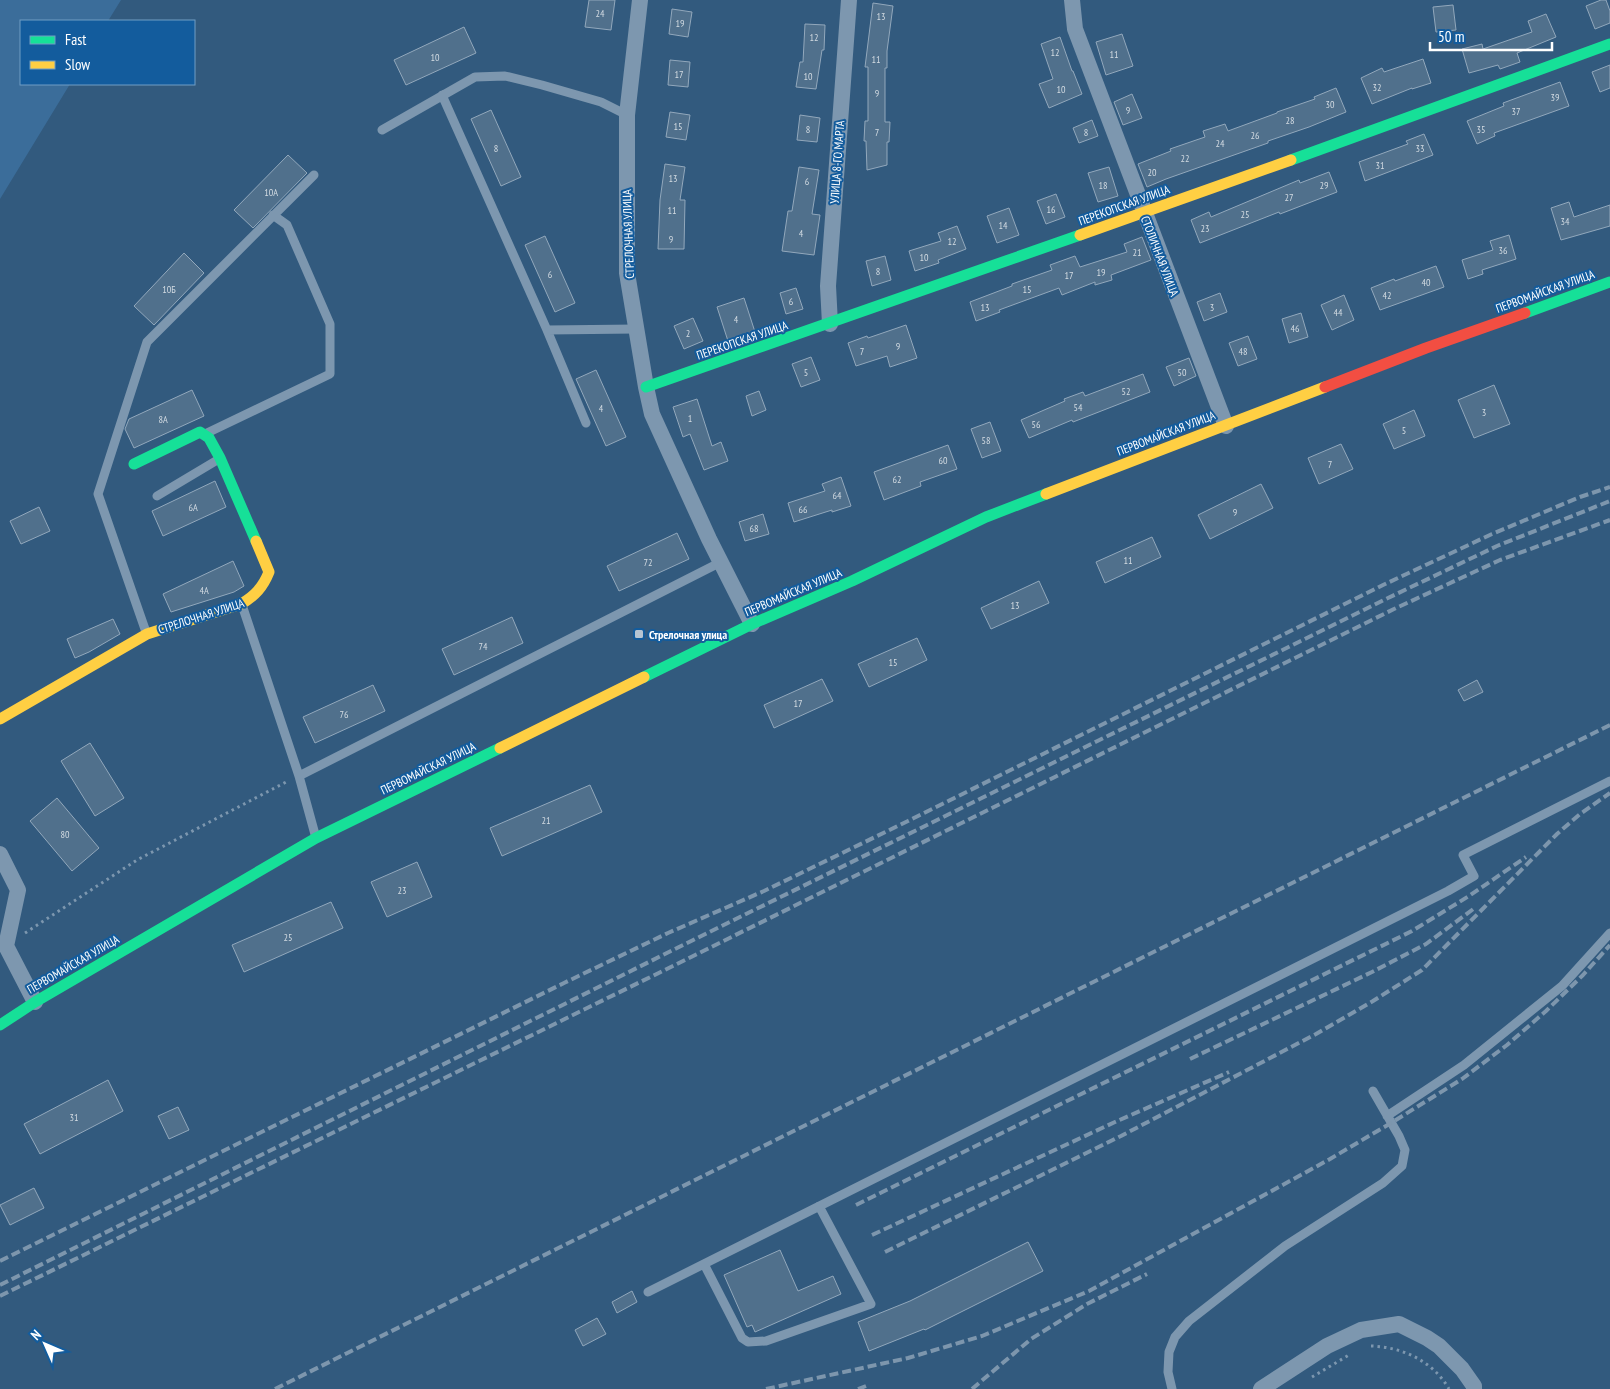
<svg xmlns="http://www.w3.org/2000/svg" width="1610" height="1389" font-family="'PT Sans Narrow',sans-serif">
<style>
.water{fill:#3b6d9a}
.building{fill:#50708c;stroke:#92a8bc}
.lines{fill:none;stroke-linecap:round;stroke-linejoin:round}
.path{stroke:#7d97af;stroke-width:3;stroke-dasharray:2.5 4;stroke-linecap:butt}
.lane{stroke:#7d97af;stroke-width:9}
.street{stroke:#7d97af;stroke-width:16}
.fast{stroke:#16e098;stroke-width:11}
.slow{stroke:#ffcf43;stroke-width:11}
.jam{stroke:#f24e42;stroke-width:11}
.rail{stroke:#7d96ad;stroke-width:4;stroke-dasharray:9 4;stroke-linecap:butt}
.poi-dot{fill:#b7c5d2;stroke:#135c9d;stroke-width:2}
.labels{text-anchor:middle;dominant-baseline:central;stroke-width:4;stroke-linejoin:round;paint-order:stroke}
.number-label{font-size:10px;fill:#d3dbe2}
.street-label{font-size:12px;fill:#fff;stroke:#135c9d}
.poi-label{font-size:12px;font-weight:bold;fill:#fff;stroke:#135c9d;text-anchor:start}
</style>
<rect width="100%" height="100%" fill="#325a7e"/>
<!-- water -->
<path class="water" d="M0 0H121L108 21H21V84H70L0 199Z"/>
<!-- building -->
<path class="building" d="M589 0H615L611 30 585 27Z
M1601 0H1606L1610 11V23L1595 29 1586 6Z
M873 3 893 6 887 51V68H885V122H890L889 142H887V165L867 170 866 141H864L865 121H868V67H865Z
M1453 5 1456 30 1436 32 1433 7Z
M672 9 692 12 688 37 669 34Z
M1546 14 1556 37 1517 53 1520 62 1500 69 1498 65 1469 73 1462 49 1482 44 1483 49 1532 32 1528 21Z
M805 24 825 25 824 50H822L816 89 796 87 800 62H803Z
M464 27 476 53 406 85 394 60Z
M1122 34 1133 66 1106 75 1096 42Z
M1060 37 1072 71H1073L1082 94 1049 108 1039 84 1053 79 1041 44Z
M1423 59 1431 83 1412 89V88L1372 104 1361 78 1382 68 1384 72Z
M670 60 690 62 688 87 668 85Z
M1610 65V88L1600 92 1592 72Z
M1560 82 1569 106 1494 133 1495 136 1477 144 1467 121 1504 106 1503 103Z
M1336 88 1346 112 1309 127 1268 141V143L1166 179 1147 187 1138 164 1171 151 1170 149 1205 137 1203 131 1225 124 1228 131 1277 113V112L1315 99 1314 97Z
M1132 94 1142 118 1123 125 1114 102Z
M491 110 521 177 501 186 471 119Z
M670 112 690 115 686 140 666 137Z
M800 115 820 118 817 142 797 140Z
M1092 120 1098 136 1079 143 1073 128Z
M1424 134 1433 155 1365 181 1359 162 1408 144 1406 141Z
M288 155 307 173 253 228 234 210Z
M665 164 685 167 680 200H685L684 249H658L660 200Z
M799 167 819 170 812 214 820 215 814 255 782 251 788 211H792Z
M1109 167 1118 196 1098 202 1088 173Z
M1329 172 1337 192 1280 214 1279 212 1200 243 1191 220 1209 212 1211 217 1299 180 1300 183Z
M1056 194 1065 217 1046 224 1037 201Z
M1569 202 1574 217 1610 205V226L1561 240 1551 208Z
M1009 208 1019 235 997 243 987 216Z
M957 226 966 249 938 260 939 263 915 271 909 251 941 241 938 233Z
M1509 235 1516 259 1482 270 1483 274 1468 279 1462 260 1493 250 1490 241Z
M545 236 575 303 555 312 525 245Z
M1142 237 1151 260 1111 275 1112 280 1095 285V282L1062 295 1059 288 999 310 1000 312 976 321 970 302 1012 286V284L1052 270 1050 265 1075 256 1080 267 1127 252 1124 244Z
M184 253 204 273 154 325 134 306Z
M885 256 891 280 872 286 866 261Z
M1436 266 1444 287 1380 310 1371 288 1394 279 1395 281Z
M796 288 803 309 786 314 780 293Z
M1220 293 1227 312 1204 321 1197 302Z
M1344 295 1354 320 1332 330 1321 305Z
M744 298 755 332 728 341 717 307Z
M1301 313 1308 337 1289 343 1282 319Z
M693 318 703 341 684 349 674 326Z
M906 325 917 358 890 367 887 356 856 366 848 343 867 336 868 338Z
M1248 336 1257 359 1238 366 1229 343Z
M811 357 820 380 801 387 792 364Z
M1189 358 1196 376 1174 386 1166 367Z
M596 370 626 437 606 446 576 379Z
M1143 374 1150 392 1073 422 1072 420 1029 438 1021 420 1065 401 1064 399 1083 392 1085 396Z
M1494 385 1510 424 1474 438 1458 400Z
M192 390 204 416 134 448 125 429 129 419Z
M759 391 766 410 752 416 746 396Z
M697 399 712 446 721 442 728 461 704 470 690 434 683 437 673 407Z
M1414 410 1425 436 1394 449 1383 424Z
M990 422 1001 451 982 458 971 429Z
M1341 444 1353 469 1319 484 1308 458Z
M948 445 957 469 920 482 921 486 884 500 874 472Z
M841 477 851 506 832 512V510L794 522 788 503 825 491 822 484Z
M215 481 226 507 163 536 152 511Z
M1261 484 1273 508 1210 539 1198 515Z
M39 507 50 531 21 544 10 521Z
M763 514 769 534 745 541 739 522Z
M677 533 689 559 619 591 607 566Z
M1152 537 1161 557 1105 583 1096 562Z
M233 561 244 586 234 592 171 612 163 594Z
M1039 581 1049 603 991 629 981 608Z
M512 617 523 643 454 675 442 649Z
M113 619 120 634 89 652 75 658 67 639Z
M917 638 927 660 869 687 858 664Z
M822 679 833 701 774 728 764 705Z
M1477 680 1483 692 1464 701 1458 690Z
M373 685 385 711 315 743 303 717Z
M90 743 124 798 95 816 61 761Z
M590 785 602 812 502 856 490 828Z
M57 798 99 848 72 871 30 821Z
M417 862 432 897 387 917 371 882Z
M331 902 343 928 244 972 232 945Z
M108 1080 123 1111 40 1154 24 1124Z
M178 1107 189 1130 169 1139 158 1116Z
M34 1188 44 1208 10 1225 0 1205Z
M1028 1242 1043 1271 925 1330 924 1329 869 1351 858 1322 910 1301Z
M780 1250 798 1291 833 1276 841 1294 755 1332 752 1325 747 1327 724 1275Z
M632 1291 637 1302 617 1313 612 1302Z
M597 1318 606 1334 583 1346 575 1330Z"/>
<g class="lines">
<!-- path -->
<path class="path" d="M25 933 137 860 288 781
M1371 1346C1402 1347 1433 1361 1449 1389
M1312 1377 1349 1355"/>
<!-- lane -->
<path class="lane" d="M442 95 547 330 636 329
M382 130 475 77 505 76 542 85 601 102 627 115
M547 330 586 423
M207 433 330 374V324L287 225 273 215
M157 496 219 459
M242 605 299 776 316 838
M146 632 98 494 147 342 314 175
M299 776 721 562
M1387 1116 1464 1065 1562 986 1610 933
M704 1264 742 1338 748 1342 766 1341 871 1304 819 1206
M648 1292 1448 891 1474 876 1463 855 1610 781
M1172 1389 1168 1372 1169 1352 1175 1337 1189 1321 1285 1246 1383 1183 1402 1166 1405 1150 1399 1136 1373 1091"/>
<!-- street -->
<path class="street" d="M640 0 627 115V273L646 387 652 414 709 539 752 624
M1072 0 1075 29 1226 426
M830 324 828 286 849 0
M0 854 18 890 6 946 35 1002
M1261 1389 1327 1346 1361 1330 1399 1324 1427 1338 1439 1346 1462 1369 1474 1386V1389"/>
<!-- fast -->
<path class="fast" d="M1291 160 1610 44
M1525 313 1610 282
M646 387 1080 235
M134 464 200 432 209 438 220 458 256 541
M644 677 752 624 852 581 986 517 1046 494
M0 1025 35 1002 316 838 500 748"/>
<!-- slow -->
<path class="slow" d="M1080 235 1291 160
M1046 494 1325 387
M0 719 147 634 241 604C255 596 263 587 269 572L256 541
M500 748 644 677"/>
<!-- jam -->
<path class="jam" d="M1325 387 1426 348 1525 313"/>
<!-- rail -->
<path class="rail" d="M1190 1059 1372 972 1426 944 1476 907
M856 1205 1412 931 1469 896 1526 857
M872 1235 1115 1122 1229 1072
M885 1252 1121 1136 1316 1034 1373 1001 1422 970 1557 834 1580 814 1610 793
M0 1261 564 983 668 933 764 891 908 821 1383 585 1492 534 1580 497 1610 487
M0 1285 675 949 1388 598 1497 546 1610 501
M0 1296 681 962 1394 609 1500 560 1610 520
M275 1389 1610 725
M766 1389 908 1358 982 1336 1089 1291 1330 1159 1391 1123 1462 1079 1507 1045 1546 1011 1583 975 1610 945
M858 1389 866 1386
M972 1389 1031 1339 1087 1304 1147 1274"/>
</g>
<!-- markers -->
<rect class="poi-dot" x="634" y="629" width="10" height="10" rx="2.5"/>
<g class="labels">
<!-- number labels -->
<g class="number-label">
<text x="600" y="13">24</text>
<text x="881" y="16">13</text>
<text x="680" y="23">19</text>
<text x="814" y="37">12</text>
<text x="1055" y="52">12</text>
<text x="1114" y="54">11</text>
<text x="435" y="57">10</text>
<text x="876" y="59">11</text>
<text x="679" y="74">17</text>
<text x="808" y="76">10</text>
<text x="1377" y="87">32</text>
<text x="1061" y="89">10</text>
<text x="877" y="93">9</text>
<text x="1555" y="97">39</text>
<text x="1330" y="104">30</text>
<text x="1128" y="110">9</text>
<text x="1516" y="111">37</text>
<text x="1290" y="120">28</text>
<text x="678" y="126">15</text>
<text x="808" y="129">8</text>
<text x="1481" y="129">35</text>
<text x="877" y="132">7</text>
<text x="1086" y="132">8</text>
<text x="1255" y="135">26</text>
<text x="1220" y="143">24</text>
<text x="496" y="148">8</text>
<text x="1420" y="148">33</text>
<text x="1185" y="158">22</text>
<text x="1380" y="165">31</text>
<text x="1152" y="172">20</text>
<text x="673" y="178">13</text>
<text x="807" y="181">6</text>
<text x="1103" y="185">18</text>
<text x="1324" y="185">29</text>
<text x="271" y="192">10А</text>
<text x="1289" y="197">27</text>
<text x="1051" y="209">16</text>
<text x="672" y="210">11</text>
<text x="1245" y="214">25</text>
<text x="1565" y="221">34</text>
<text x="1003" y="225">14</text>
<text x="1205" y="228">23</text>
<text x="801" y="233">4</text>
<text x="671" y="239">9</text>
<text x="952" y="241">12</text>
<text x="1503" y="250">36</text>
<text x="1137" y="252">21</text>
<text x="924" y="257">10</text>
<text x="878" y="271">8</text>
<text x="1101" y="272">19</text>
<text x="550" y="274">6</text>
<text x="1069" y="275">17</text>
<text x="1426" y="282">40</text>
<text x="169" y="289">10Б</text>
<text x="1027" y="289">15</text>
<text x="1387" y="295">42</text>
<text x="791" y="301">6</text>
<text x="985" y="307">13</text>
<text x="1212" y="307">3</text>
<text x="1338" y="312">44</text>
<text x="736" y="319">4</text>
<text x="1295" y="328">46</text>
<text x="688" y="333">2</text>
<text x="898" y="346">9</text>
<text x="862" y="351">7</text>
<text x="1243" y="351">48</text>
<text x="806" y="372">5</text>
<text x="1182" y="372">50</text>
<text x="1126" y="391">52</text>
<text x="1078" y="407">54</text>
<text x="601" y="408">4</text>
<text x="1484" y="412">3</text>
<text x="690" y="418">1</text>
<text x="163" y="419">8А</text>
<text x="1036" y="424">56</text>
<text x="1404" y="430">5</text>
<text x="986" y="440">58</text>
<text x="943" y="460">60</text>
<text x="1330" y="464">7</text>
<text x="897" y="479">62</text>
<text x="837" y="495">64</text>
<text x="193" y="507">6А</text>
<text x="803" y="509">66</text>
<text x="1235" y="512">9</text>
<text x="754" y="528">68</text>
<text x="1128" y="560">11</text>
<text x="648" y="562">72</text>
<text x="204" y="590">4А</text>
<text x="1015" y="605">13</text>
<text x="483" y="646">74</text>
<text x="893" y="662">15</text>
<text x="798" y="703">17</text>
<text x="344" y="714">76</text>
<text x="546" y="820">21</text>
<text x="65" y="834">80</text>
<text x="402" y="890">23</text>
<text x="288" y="937">25</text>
<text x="74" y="1117">31</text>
</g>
<!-- street labels -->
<g class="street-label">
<text transform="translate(837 162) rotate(-86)">УЛИЦА 8-ГО МАРТА</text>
<text transform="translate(1124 205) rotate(-20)">ПЕРЕКОПСКАЯ УЛИЦА</text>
<text transform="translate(628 234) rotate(-92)">СТРЕЛОЧНАЯ УЛИЦА</text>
<text transform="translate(1160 256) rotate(69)">СТОЛИЧНАЯ УЛИЦА</text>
<text transform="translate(1545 291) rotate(-20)">ПЕРВОМАЙСКАЯ УЛИЦА</text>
<text transform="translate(742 340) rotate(-19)">ПЕРЕКОПСКАЯ УЛИЦА</text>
<text transform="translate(1166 433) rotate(-21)">ПЕРВОМАЙСКАЯ УЛИЦА</text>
<text transform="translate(793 592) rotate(-23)">ПЕРВОМАЙСКАЯ УЛИЦА</text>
<text transform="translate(201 616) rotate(-18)">СТРЕЛОЧНАЯ УЛИЦА</text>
<text transform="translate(428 768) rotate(-26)">ПЕРВОМАЙСКАЯ УЛИЦА</text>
<text transform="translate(73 964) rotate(-30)">ПЕРВОМАЙСКАЯ УЛИЦА</text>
</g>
<!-- poi labels -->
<g class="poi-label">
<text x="649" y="634">Стрелочная улица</text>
</g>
</g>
<!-- legend -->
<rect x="20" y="20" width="175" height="65" fill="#135c9d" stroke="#719dc4"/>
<rect x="30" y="36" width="25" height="8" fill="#16e098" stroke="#719dc4"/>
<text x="65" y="45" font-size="15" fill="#ffffff">Fast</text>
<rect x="30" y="61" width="25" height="8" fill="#ffcf43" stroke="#719dc4"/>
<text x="65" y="70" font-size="15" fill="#ffffff">Slow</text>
<!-- north arrow -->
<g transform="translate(45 1344) rotate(315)" stroke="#135c9d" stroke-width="4" paint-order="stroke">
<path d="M0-4L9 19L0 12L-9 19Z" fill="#ffffff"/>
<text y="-8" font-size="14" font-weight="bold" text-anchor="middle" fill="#ffffff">N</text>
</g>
<!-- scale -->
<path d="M1430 42v8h122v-8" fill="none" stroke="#ffffff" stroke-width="2.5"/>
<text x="1438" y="42" font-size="15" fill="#ffffff" stroke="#135c9d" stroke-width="4" paint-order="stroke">50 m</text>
</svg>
